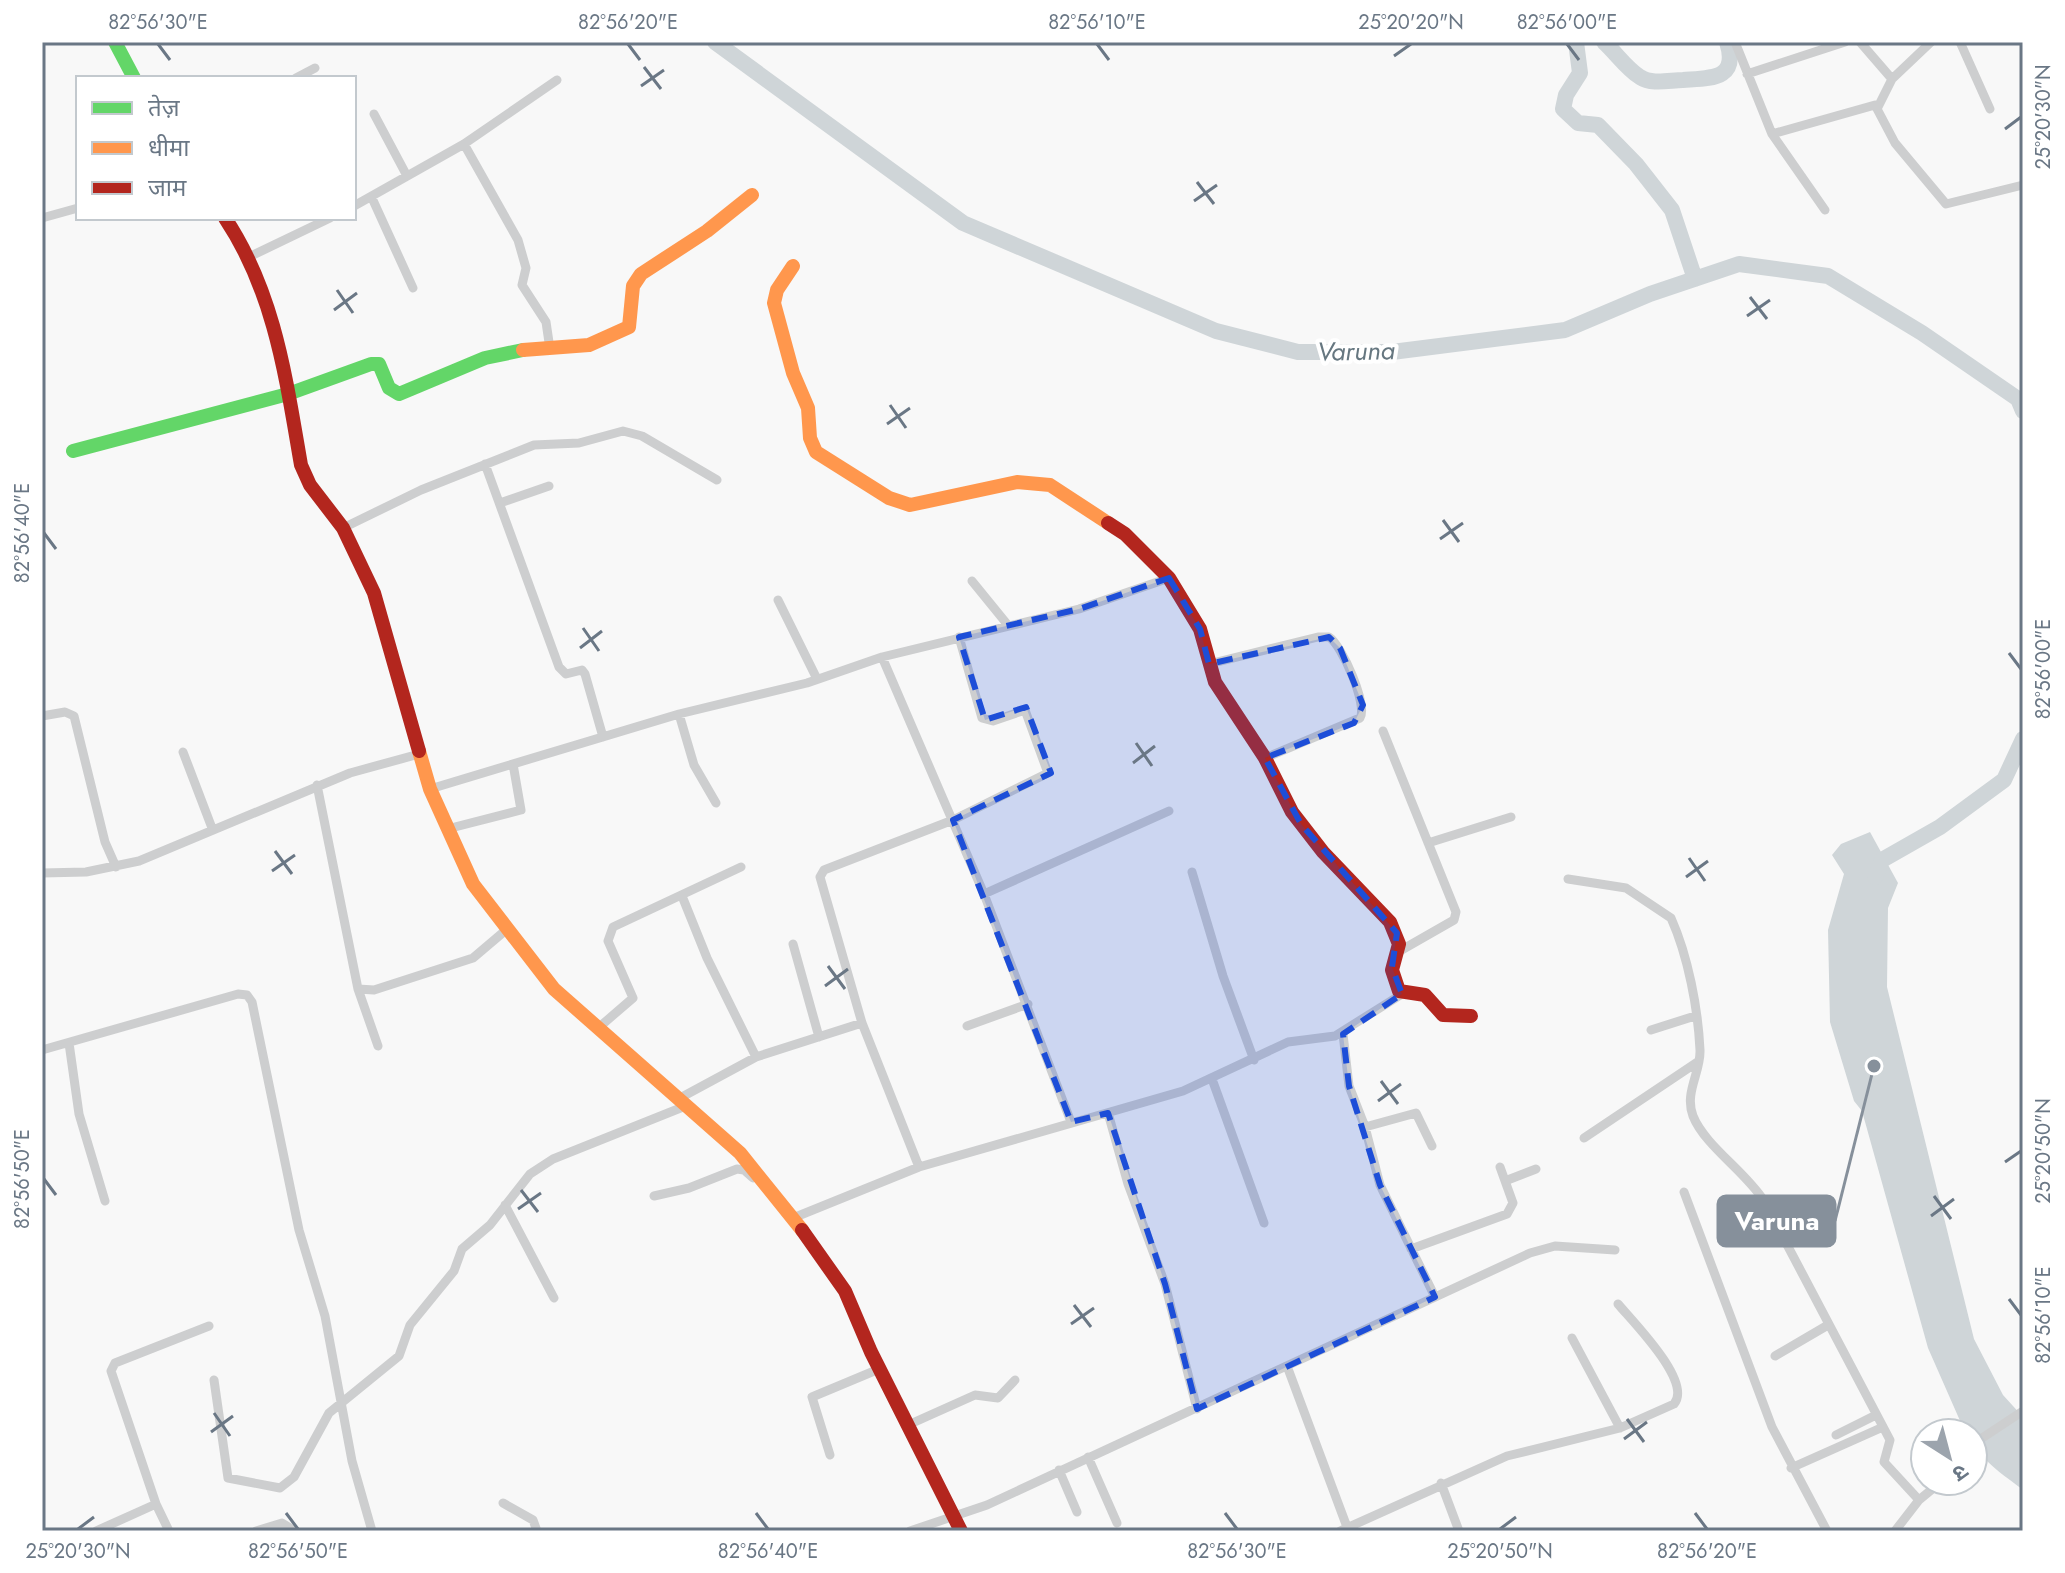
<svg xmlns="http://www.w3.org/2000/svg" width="2065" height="1573" font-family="Jost,'Noto Sans Devanagari',sans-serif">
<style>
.water{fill:#cfd5d8}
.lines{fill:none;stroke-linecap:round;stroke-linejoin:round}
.river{stroke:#cfd5d8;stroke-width:16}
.street{stroke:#cdcecf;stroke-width:9}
.fast{stroke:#63d668;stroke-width:14}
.slow{stroke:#ff974d;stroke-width:14}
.jam{stroke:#b3261e;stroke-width:14}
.marked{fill:#1d4ed8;fill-opacity:0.2;stroke:#1d4ed8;stroke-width:6;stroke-dasharray:16 10;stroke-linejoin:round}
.ticks{fill:none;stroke:#6a7785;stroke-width:3}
.labels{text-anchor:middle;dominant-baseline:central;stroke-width:8;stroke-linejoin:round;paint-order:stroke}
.water-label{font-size:26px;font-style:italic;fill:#667780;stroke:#fff}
.leader{fill:none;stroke:#86909b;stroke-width:3}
.callout-dot{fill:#86909b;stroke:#fff;stroke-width:3}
.callout{fill:#86909b;stroke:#86909b;stroke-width:3}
.callout-label{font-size:26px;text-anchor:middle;font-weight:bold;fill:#fff}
.neatline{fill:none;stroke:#6a7785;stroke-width:3}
.ticks-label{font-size:20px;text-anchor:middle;fill:#6a7785}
</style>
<rect width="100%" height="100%" fill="#f8f8f8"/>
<!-- water -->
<path class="water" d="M1870 832 1898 883 1888 908 1887 987 1974 1339 2003 1395 2023 1417V1490C2006 1476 1973 1457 1973 1433H1967L1961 1423 1928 1348 1862 1111 1854 1101 1830 1022 1828 930 1844 874 1832 855 1841 844Z"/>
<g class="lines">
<!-- river -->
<path class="river" d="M715 42 963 223 1216 331 1298 352H1392L1565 330 1650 294 1739 264 1828 276 1922 333 2018 399 2023 411
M1576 42 1580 73 1566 95 1563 109 1578 123 1598 125 1636 164 1672 210 1695 279
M1604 42C1616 53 1627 69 1640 77 1652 85 1670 80 1683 80 1711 78 1739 80 1727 42
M1875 877 1882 860 1940 827 2004 780 2023 739"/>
<!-- street -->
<path class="street" d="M1735 42 1772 134 1825 210
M1860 42 1892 79
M1960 42 1990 109
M1747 74 1845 42
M296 78 315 68
M1878 107 1892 79 1931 42
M374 114 407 176
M1772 134 1875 105 1895 143 1946 204 2023 185
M464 144 518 240 526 268 522 285 546 322 550 349
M372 198 413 288
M354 206 464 144 557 80
M42 218 78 208
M251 256 330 218
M485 464 559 667 566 674 582 670 585 674 603 737
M500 503 549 486
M343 528 421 490 534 445 579 443 623 431 642 436 717 480
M972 581 1007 624
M778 600 817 679
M882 657 984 894 1071 1122
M1209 664 1318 637H1329C1342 645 1368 705 1360 718L1265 758
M679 714 694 765 716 803
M42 716 65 712 74 716 105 842 116 867
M1383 731 1456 912 1454 920 1398 952
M183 752 212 828
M317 785 358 989 378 1046
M430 789 679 714 807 683 882 657 1079 609 1169 578
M447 829 521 810 513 764
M1428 843 1511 817
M1192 872 1223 976 1254 1060
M42 873 86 872 139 861 350 773 419 754
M1568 879 1626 888 1671 918C1688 956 1698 1008 1700 1050 1701 1072 1684 1093 1693 1116 1705 1146 1746 1172 1764 1201L1890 1440 1884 1462 1919 1500
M984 894 1169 811
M682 896 707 958 756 1057
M793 944 819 1037
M358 989 374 990 473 958 506 930
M967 1026 1028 1004
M597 1029 633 998 608 941 613 927 741 867
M1651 1030 1695 1016
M1343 1034 1349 1086 1365 1127 1380 1185 1435 1297
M69 1043 79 1114 105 1201
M42 1050 238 994 247 995 252 1002 299 1230 325 1316 352 1461 372 1531
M1212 1079 1264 1223
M680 1098 756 1057 862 1023
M1108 1113 1128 1184 1165 1284 1197 1409
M1365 1127 1416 1113 1432 1146
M1584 1138 1699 1061
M919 1167 862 1023 820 877 824 870 953 820 1048 773 1025 710 993 721 982 718 959 637
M1505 1181 1536 1169
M1684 1192 1772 1427 1827 1531
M654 1196 689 1188 737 1169 744 1170 753 1178
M505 1205 554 1298
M793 1218 919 1167 1183 1091 1288 1042 1335 1036 1402 994
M1411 1249 1507 1214 1513 1203 1500 1167
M1572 1338 1620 1428
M1775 1356 1828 1325
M1287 1366 1347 1527
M214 1380 228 1478 280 1488 294 1477 329 1413 399 1356 410 1325 454 1271 462 1249 490 1225 530 1174 553 1159 688 1105
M908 1425 975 1395 998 1398 1015 1380
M1836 1435 1876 1415
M1973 1444 2023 1411
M830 1455 812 1397 879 1369
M1088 1457 1117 1523
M1791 1468 1883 1427
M1059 1470 1077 1512
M1441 1483 1459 1531
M503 1503 533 1520 537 1531
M96 1531 156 1504
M169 1531 156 1504 111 1371 115 1363 209 1326
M256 1531 282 1523 295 1531
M910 1531 987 1505 1530 1253 1555 1246 1615 1250
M1340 1531 1507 1456 1620 1428 1674 1404C1693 1382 1633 1322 1618 1304
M1895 1531 1919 1500 1942 1481"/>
<!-- fast -->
<path class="fast" d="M115 42 134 78
M73 451 288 394 371 364H379L389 388 399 394 485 358 523 350"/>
<!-- slow -->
<path class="slow" d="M793 266 777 290 774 303 793 373 808 408 810 438 816 452 889 498 910 505 1017 482 1050 485 1108 523
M523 350 589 345 629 327 633 286 641 274 707 231 752 195
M419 751 430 789 473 884 554 989 740 1153 802 1230"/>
<!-- jam -->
<path class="jam" d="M225 218C275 293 286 379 301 465L310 485 343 528 374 593 419 751
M1108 523 1125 534 1169 578 1200 629 1215 682 1265 758 1292 812 1323 852 1390 922 1399 944 1392 970 1399 991 1425 995 1443 1015 1471 1016
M802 1230 845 1291 871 1352 961 1531"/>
</g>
<!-- marked area -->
<path class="marked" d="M1169 578 1200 629 1209 664 1329 637 1340 648 1363 705 1354 723 1265 758 1301 824 1397 933 1392 967 1402 994 1343 1034 1349 1086 1380 1185 1435 1297 1197 1409 1165 1284 1108 1113 1071 1122 953 820 1051 773 1026 707 985 720 959 637 1079 609Z"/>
<!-- ticks -->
<path class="ticks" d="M158 44 170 60M628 44 640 60M1097 44 1109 60M1567 44 1579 60M1394 56 1411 44M644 67 661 89M641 86 664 70M2005 129 2021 117M1197 182 1214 204M1194 201 1217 185M337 290 353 313M1750 297 1767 319M334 310 357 293M1747 316 1770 300M890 405 906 428M887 424 910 408M1443 520 1459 542M44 533 56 549M1440 539 1463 523M583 628 599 651M580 648 602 631M2009 653 2021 669M1136 743 1152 766M1133 763 1155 746M275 851 292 874M1689 858 1705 881M272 871 295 855M1686 877 1708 861M828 966 845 989M825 986 848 969M1381 1081 1398 1104M1378 1101 1401 1084M2005 1162 2021 1151M44 1179 56 1195M521 1190 538 1212M1934 1196 1951 1219M518 1209 541 1193M1931 1216 1954 1199M2009 1299 2021 1315M1074 1305 1091 1327M1071 1324 1094 1308M214 1413 230 1436M1627 1419 1644 1442M211 1432 233 1416M1624 1439 1647 1422M286 1513 298 1529M756 1513 768 1529M1225 1513 1237 1529M1695 1513 1707 1529M78 1529 94 1517M1500 1529 1516 1517"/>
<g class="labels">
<!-- water labels -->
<g class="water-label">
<text transform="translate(1356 351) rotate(-1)">Varuna</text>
</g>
</g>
<!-- callouts -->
<path class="leader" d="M1874 1066L1835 1221"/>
<circle class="callout-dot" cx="1874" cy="1066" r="8"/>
<rect class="callout" x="1718" y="1196" width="117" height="50" rx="8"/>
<g class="callout-label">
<text x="1777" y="1230">Varuna</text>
</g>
<!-- border -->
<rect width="2065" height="1573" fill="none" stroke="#ffffff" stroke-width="88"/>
<!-- legend -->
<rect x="76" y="76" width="280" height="144" fill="#ffffff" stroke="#c3c9ce" stroke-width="2"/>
<rect x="92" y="102" width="40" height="12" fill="#63d668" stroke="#c3c9ce" stroke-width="2"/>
<text x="148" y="116" font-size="24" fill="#6a7785">तेज़</text>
<rect x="92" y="142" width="40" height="12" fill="#ff974d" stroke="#c3c9ce" stroke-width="2"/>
<text x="148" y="156" font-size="24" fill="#6a7785">धीमा</text>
<rect x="92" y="182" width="40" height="12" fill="#b3261e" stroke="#c3c9ce" stroke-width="2"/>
<text x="148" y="196" font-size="24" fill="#6a7785">जाम</text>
<!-- north arrow -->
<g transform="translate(1949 1457) rotate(144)"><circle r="38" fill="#ffffff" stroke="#c3c9ce" stroke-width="2"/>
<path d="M0-6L14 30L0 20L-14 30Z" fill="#9ca4ad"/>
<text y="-12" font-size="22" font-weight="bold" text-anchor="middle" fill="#6a7785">उ</text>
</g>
<rect x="44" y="44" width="1977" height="1485" class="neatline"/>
<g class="ticks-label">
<text x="158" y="29">82°56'30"E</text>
<text x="628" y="29">82°56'20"E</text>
<text x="1097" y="29">82°56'10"E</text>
<text x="1411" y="29">25°20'20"N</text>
<text x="1567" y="29">82°56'00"E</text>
<text transform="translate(2043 117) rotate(-90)" y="7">25°20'30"N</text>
<text transform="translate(22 533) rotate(-90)" y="7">82°56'40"E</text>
<text transform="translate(2043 669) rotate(-90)" y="7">82°56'00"E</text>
<text transform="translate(2043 1151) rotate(-90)" y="7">25°20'50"N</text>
<text transform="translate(22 1179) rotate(-90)" y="7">82°56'50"E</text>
<text transform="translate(2043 1315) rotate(-90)" y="7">82°56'10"E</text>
<text x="78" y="1558">25°20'30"N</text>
<text x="298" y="1558">82°56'50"E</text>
<text x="768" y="1558">82°56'40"E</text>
<text x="1237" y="1558">82°56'30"E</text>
<text x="1500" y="1558">25°20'50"N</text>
<text x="1707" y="1558">82°56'20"E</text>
</g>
</svg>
